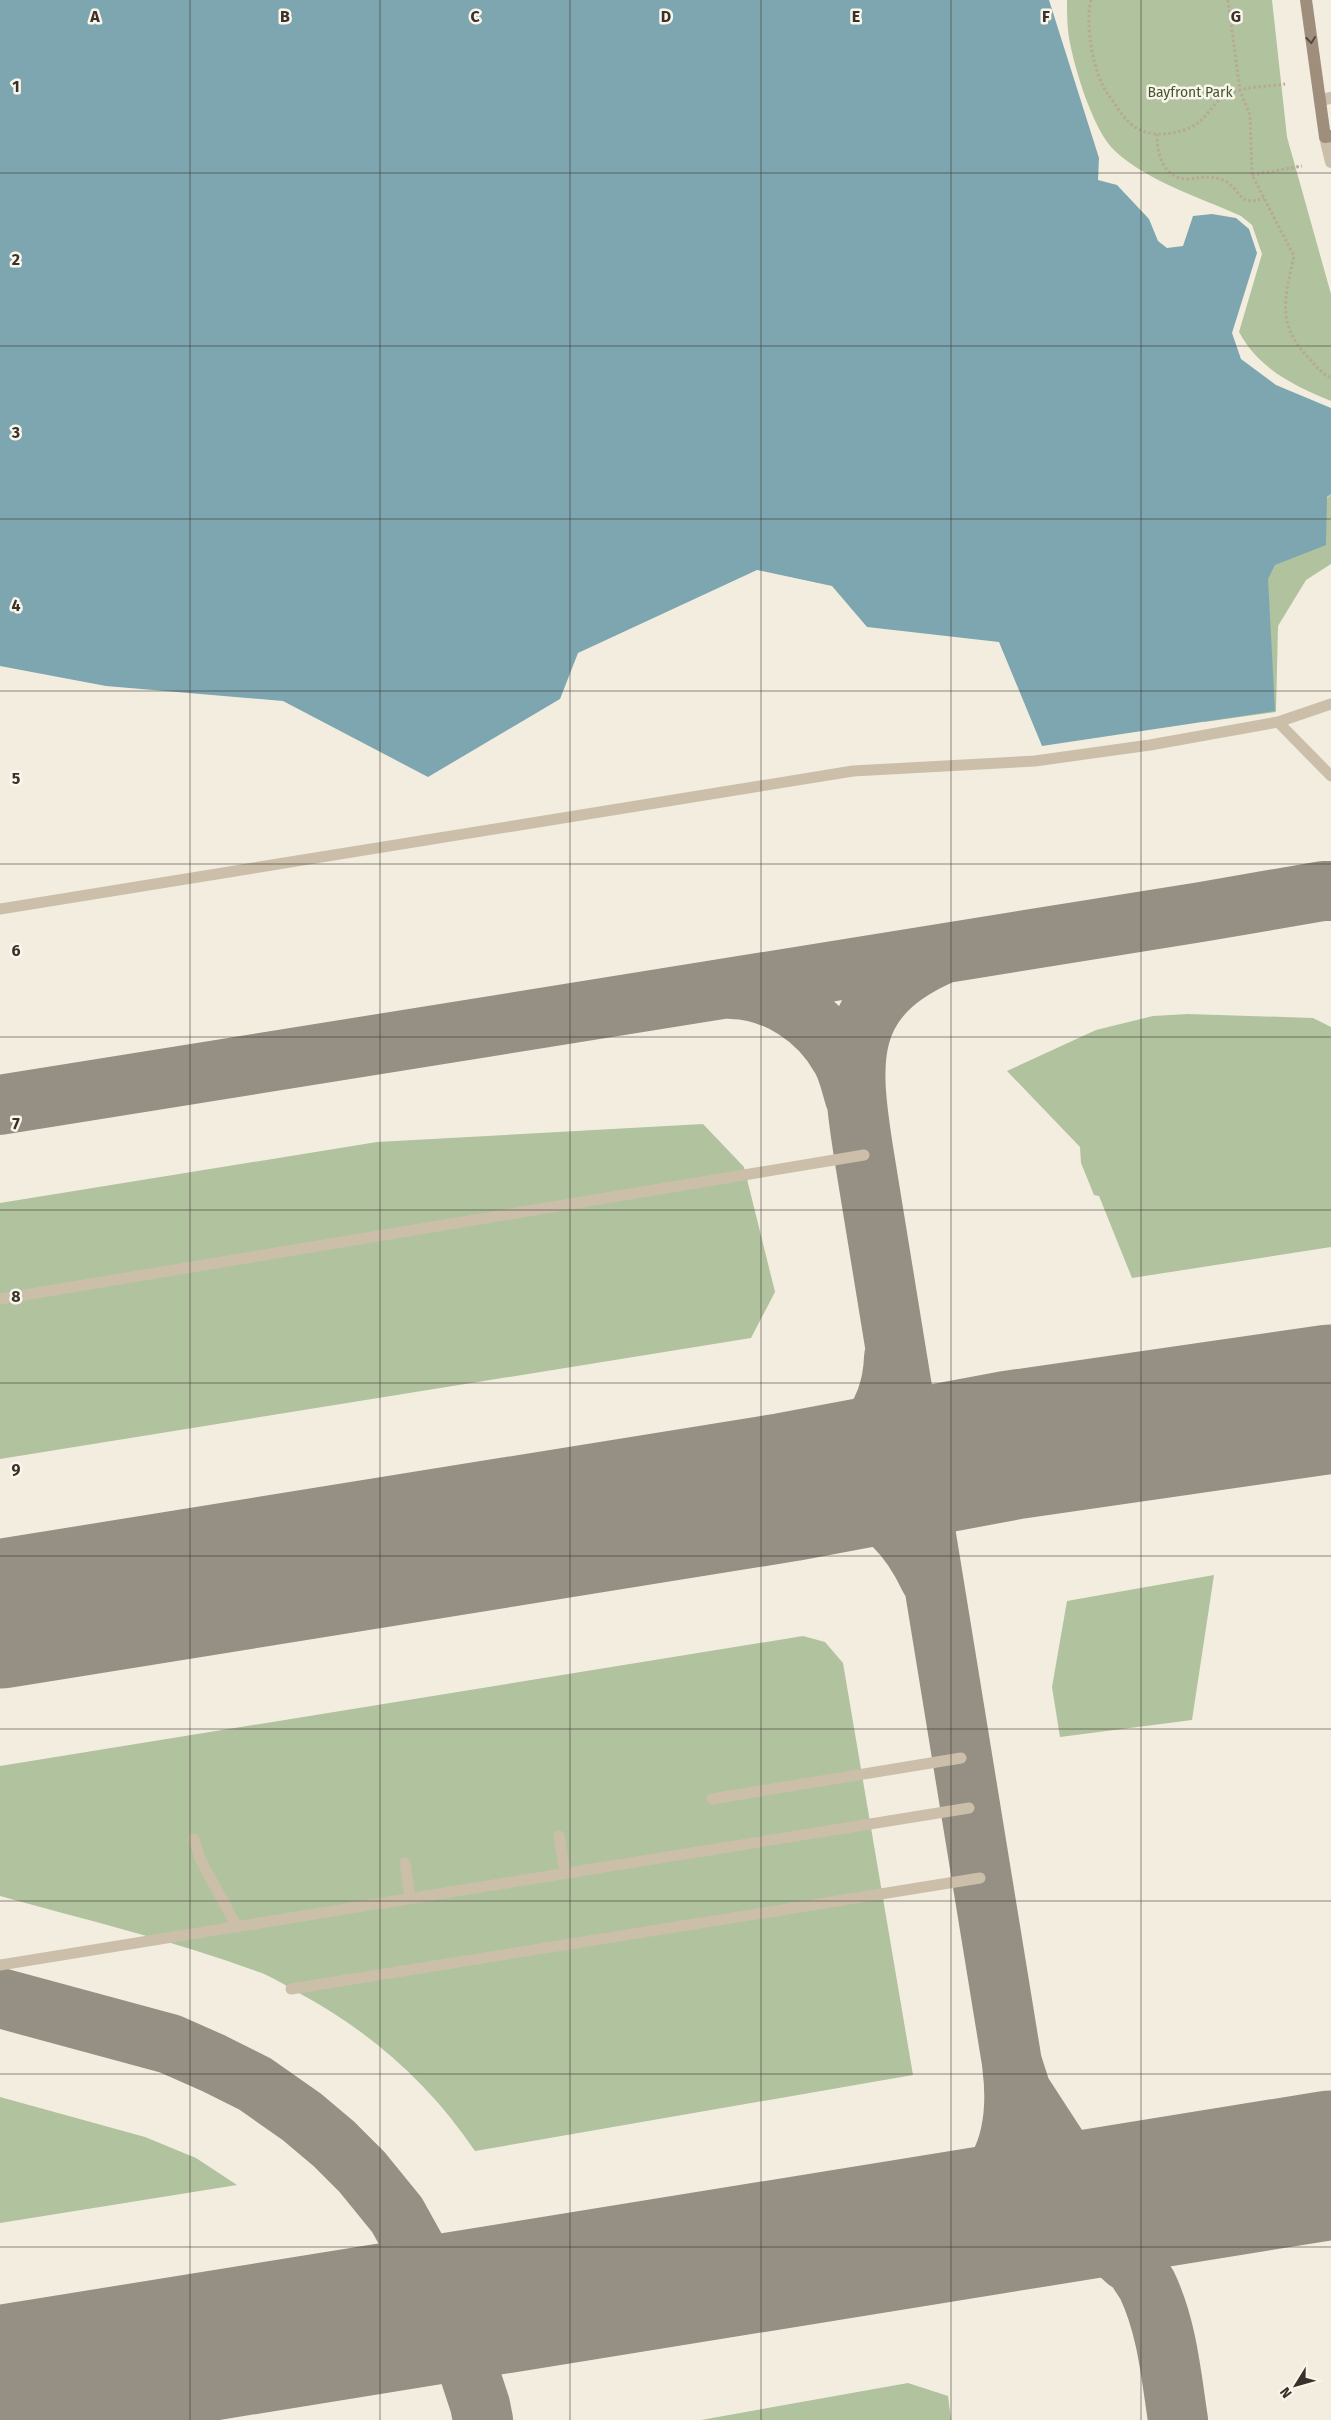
<svg xmlns="http://www.w3.org/2000/svg" width="1331" height="2420" font-family="'Fira Sans',sans-serif">
<style>
.green{fill:#b0c29e}
.water{fill:#7da6b0}
.lines{fill:none;stroke-linecap:round;stroke-linejoin:round}
.taxiway{stroke:#968f84;stroke-width:60}
.runway{stroke:#968f84;stroke-width:149}
.path{stroke:#b7a994;stroke-width:3;stroke-dasharray:2.5 2.5;stroke-linecap:butt}
.service{stroke:#cbbfaa;stroke-width:11}
.tertiary{stroke:#cbbfaa;stroke-width:12}
.secondary{stroke:#9f8e7b;stroke-width:12}
.oneway{stroke:#52483e}
.grid{fill:none;stroke:#39312a;stroke-width:1;stroke-opacity:0.55}
.labels{text-anchor:middle;dominant-baseline:central;stroke-width:5;stroke-linejoin:round;paint-order:stroke}
.park-label{font-size:14px;fill:#41572d;stroke:#faf6eb}
.grid-label{font-size:16px;text-anchor:middle;font-weight:bold;fill:#39312a;stroke:#faf6eb;stroke-width:5;stroke-linejoin:round;paint-order:stroke}
</style>
<rect width="100%" height="100%" fill="#f3eddf"/>
<!-- green -->
<path class="green" d="M1067 0H1272L1287 137 1331 294V401C1293 385 1259 369 1239 332L1262 254 1252 225 1241 216C1199 197 1149 182 1115 151 1093 131 1074 67 1069 38 1067 26 1067 13 1067 0Z
M1331 494V564L1306 580 1278 626 1276 712 1204 722 1252 574Z
M1188 1014 1313 1018 1331 1027V1247L1132 1278 1099 1196 1094 1195 1081 1163 1080 1147 1007 1071 1096 1030 1153 1016Z
M703 1124 744 1167 775 1292 751 1338 0 1459V1203L377 1142Z
M1214 1575 1192 1720 1060 1737 1052 1687 1067 1601Z
M803 1636 825 1642 843 1663 913 2075 475 2151C429 2083 371 2032 299 1993 286 1986 273 1977 259 1972 175 1941 86 1920 0 1896V1766Z
M0 2097 145 2137 196 2158 237 2185 0 2223Z
M908 2383 948 2396 951 2420H701Z"/>
<!-- water -->
<path class="water" d="M0 0H1049L1099 158 1098 180 1117 185 1149 219 1158 241 1167 248 1183 246 1193 216 1212 214 1236 218 1249 229 1257 253 1232 333 1241 359 1276 385 1331 408V494L1327 497 1326 545 1275 565 1268 579 1275 711 1042 746 999 642 867 627 832 586 757 570 578 653 560 699 428 777 283 701 106 686 0 666Z"/>
<g class="lines">
<!-- taxiway -->
<path class="taxiway" d="M945 953C842 997 849 1060 864 1155L1012 2063 1021 2091 1147 2285C1167 2327 1171 2374 1178 2420
M731 989C776 990 819 1018 841 1058 848 1070 851 1085 855 1098
M0 1105 1201 912 1323 891H1331
M788 1487C846 1459 892 1428 894 1357
M788 1487C805 1490 824 1491 841 1496 884 1506 912 1540 930 1579
M0 1998 170 2044 213 2063 255 2084 302 2117 334 2144 362 2172 397 2215 448 2307 480 2405 483 2420
M1254 2176 1307 2153 1331 2134
M918 2227C938 2218 958 2210 975 2195 1014 2163 1018 2109 1012 2064
M903 2233C916 2233 929 2233 942 2232 1013 2223 1070 2203 1127 2261"/>
<!-- runway -->
<path class="runway" d="M0 1614 788 1487 1012 1445 1331 1399
M0 2380 1331 2165"/>
<!-- path -->
<path class="path" d="M1091 0C1085 25 1093 75 1109 96 1116 105 1122 116 1130 123 1147 140 1181 135 1198 123 1208 115 1214 102 1225 96 1242 86 1267 87 1285 84
M1228 0 1240 91 1250 115 1252 175 1294 256C1285 297 1276 324 1308 357 1315 365 1321 373 1331 378
M1157 134C1157 154 1163 179 1188 179 1201 178 1210 175 1223 180 1242 189 1237 208 1264 198
M1252 175 1302 166"/>
<!-- service -->
<path class="service" d="M1278 722 1331 776
M0 909 853 771 1035 761 1150 745 1278 722 1331 704
M0 1299 864 1155
M712 1799 961 1758
M559 1836 565 1873
M194 1839 200 1859 237 1927
M405 1863 410 1898
M0 1965 969 1808
M291 1989 980 1878"/>
<!-- tertiary -->
<path class="tertiary" d="M1320 100 1331 98
M1325 137 1331 162"/>
<!-- secondary -->
<path class="secondary" d="M1306 0 1325 137 1331 136"/>
</g>
<!-- one-way arrows -->
<defs><path id="oneway-chevron" d="M-2-3.5L2.5 0L-2 3.5" fill="none" stroke-width="1.6" stroke-linecap="round" stroke-linejoin="round" transform="scale(1.25)"/></defs>
<use class="oneway" href="#oneway-chevron" transform="translate(1311 40) rotate(83)"/>
<!-- grid -->
<path class="grid" d="M190 0V2420M380 0V2420M570 0V2420M761 0V2420M951 0V2420M1141 0V2420M0 173H1331M0 346H1331M0 519H1331M0 691H1331M0 864H1331M0 1037H1331M0 1210H1331M0 1383H1331M0 1556H1331M0 1729H1331M0 1901H1331M0 2074H1331M0 2247H1331"/>
<g class="labels">
<!-- park labels -->
<g class="park-label">
<text x="1190" y="92">Bayfront Park</text>
</g>
</g>
<g class="grid-label">
<text x="95" y="22">A</text>
<text x="285" y="22">B</text>
<text x="475" y="22">C</text>
<text x="666" y="22">D</text>
<text x="856" y="22">E</text>
<text x="1046" y="22">F</text>
<text x="1236" y="22">G</text>
<text x="16" y="92">1</text>
<text x="16" y="265">2</text>
<text x="16" y="438">3</text>
<text x="16" y="611">4</text>
<text x="16" y="784">5</text>
<text x="16" y="956">6</text>
<text x="16" y="1129">7</text>
<text x="16" y="1302">8</text>
<text x="16" y="1475">9</text>
</g>
<!-- north arrow -->
<g transform="translate(1296 2385) rotate(233)" stroke="#faf6eb" stroke-width="4" paint-order="stroke">
<path d="M0-4L9 19L0 12L-9 19Z" fill="#39312a"/>
<text y="-8" font-size="14" font-weight="bold" text-anchor="middle" fill="#39312a">N</text>
</g>
</svg>
